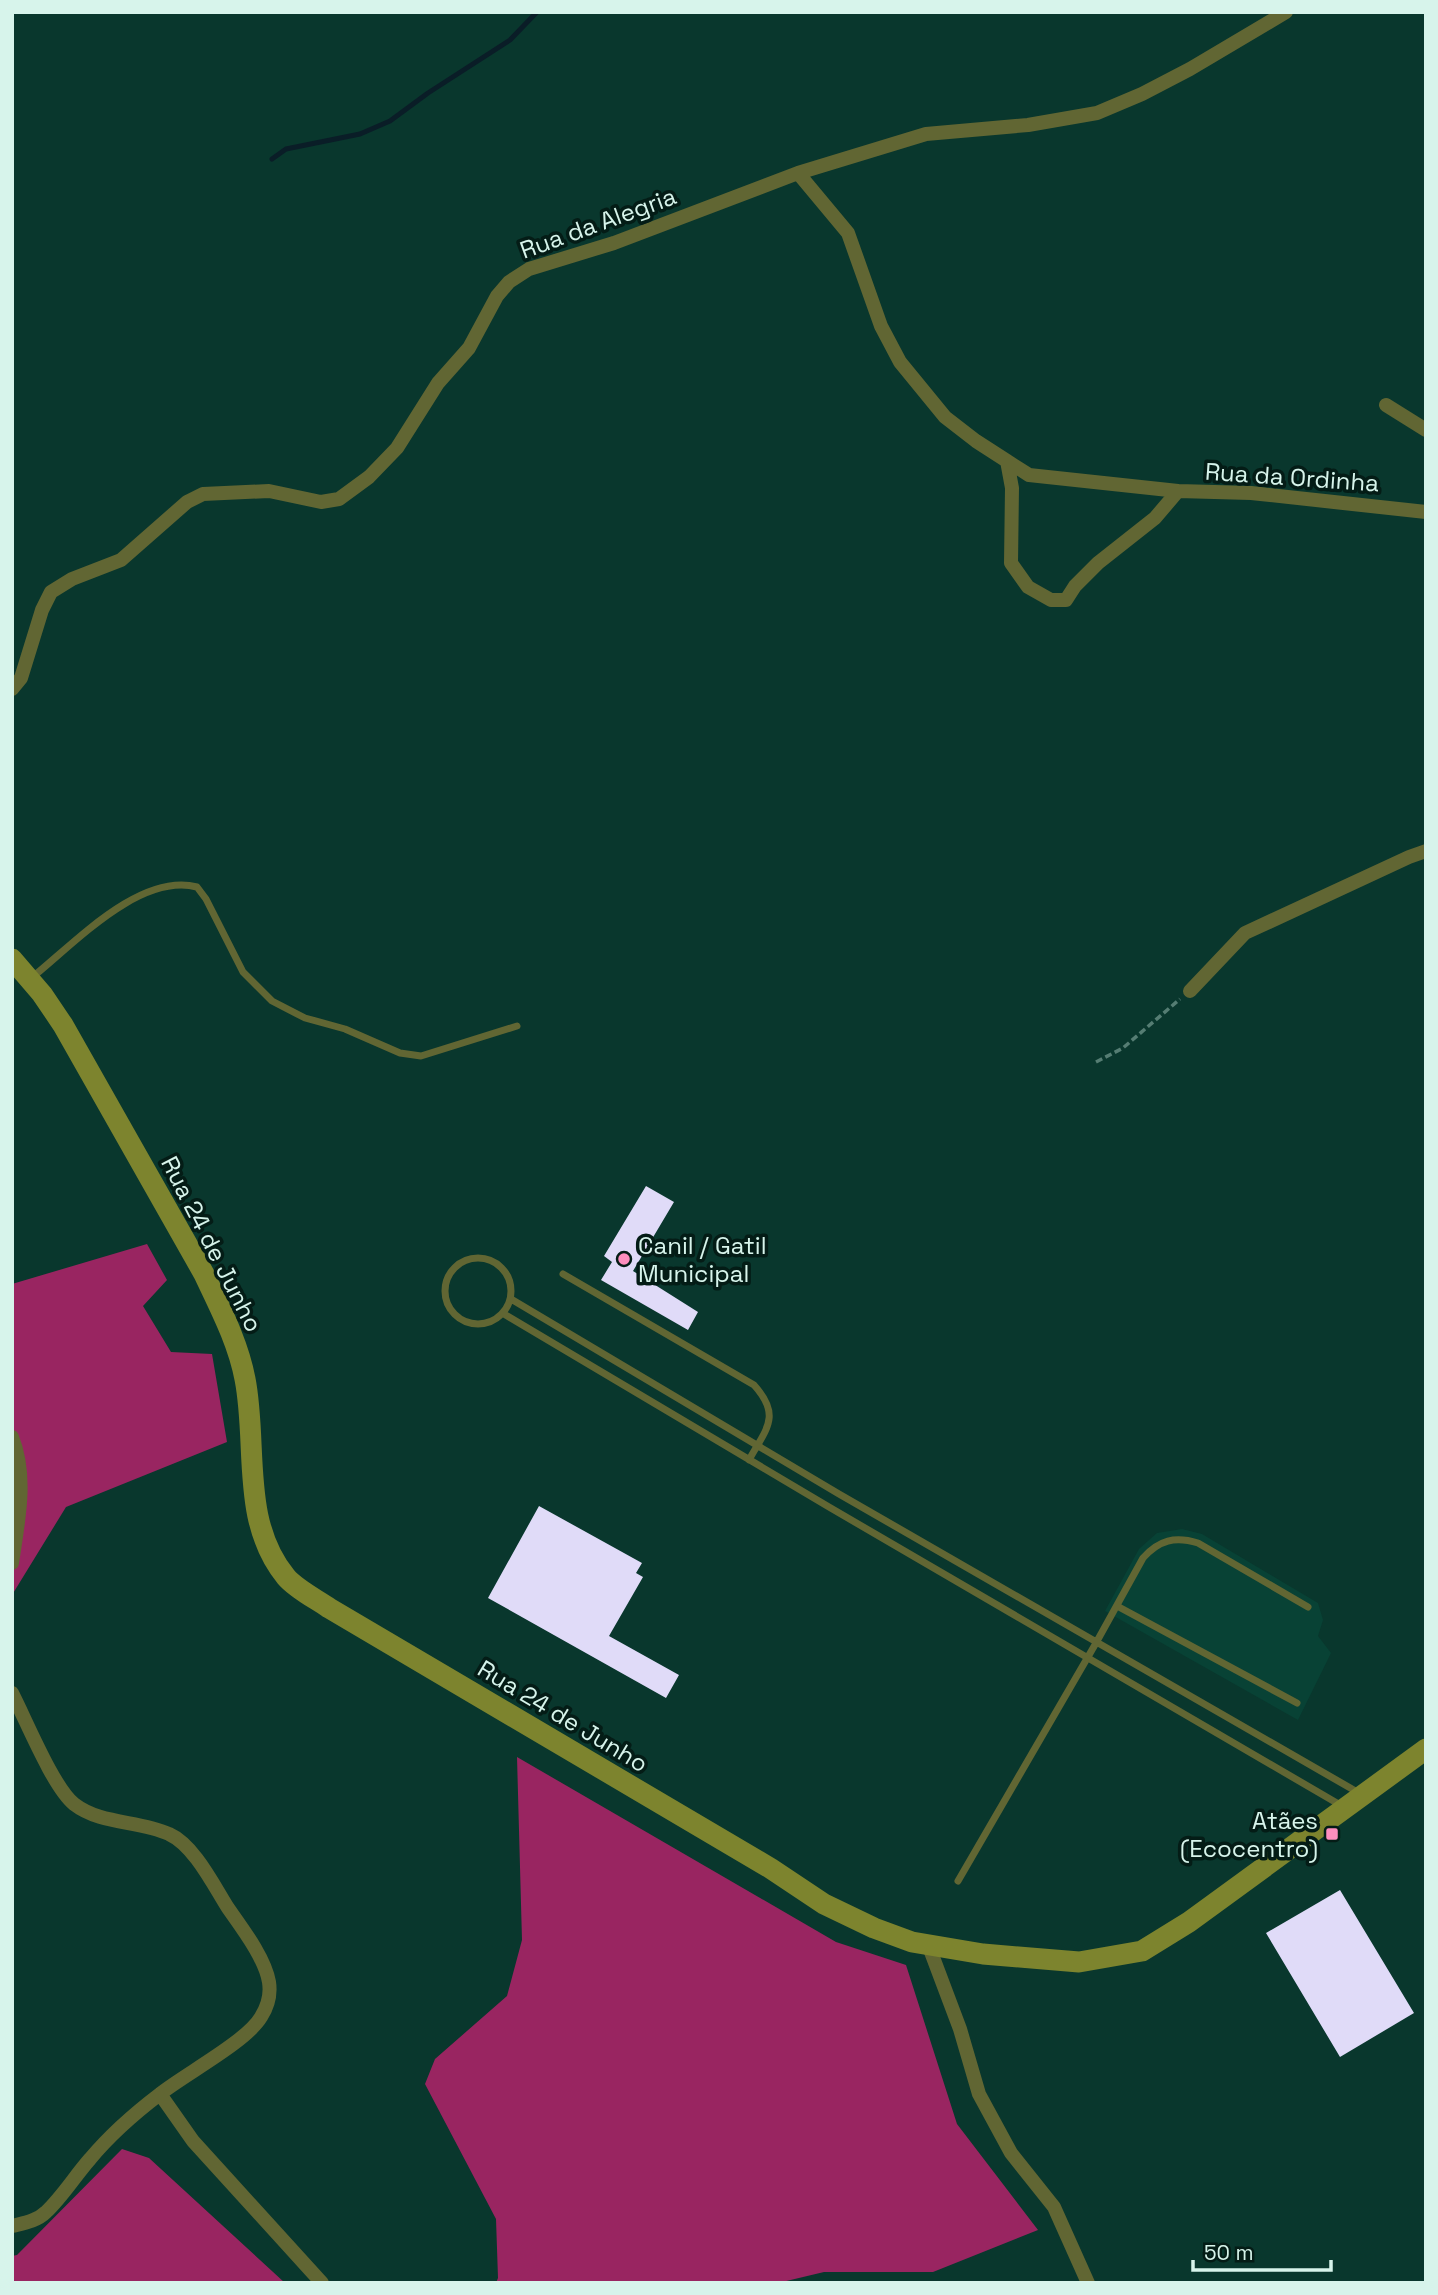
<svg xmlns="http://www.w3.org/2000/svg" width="1438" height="2295" font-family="'Space Grotesk',sans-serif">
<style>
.built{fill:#084235}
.forest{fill:#992561}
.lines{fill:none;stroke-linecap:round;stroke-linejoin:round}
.stream{stroke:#0a1d27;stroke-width:5}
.building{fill:#e0dbf8}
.path{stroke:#557d73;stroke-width:3.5;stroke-dasharray:7 3.5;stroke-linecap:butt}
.lane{stroke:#616633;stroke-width:7}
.street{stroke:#616633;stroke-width:14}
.secondary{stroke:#7d842e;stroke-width:21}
.poi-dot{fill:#fd8ebe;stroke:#041c16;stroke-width:2.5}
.labels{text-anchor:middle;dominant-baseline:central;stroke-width:7;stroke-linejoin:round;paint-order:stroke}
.street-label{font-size:24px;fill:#d7f4eb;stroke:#041c16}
.poi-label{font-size:24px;fill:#d7f4eb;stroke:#041c16;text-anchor:start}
</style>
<rect width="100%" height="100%" fill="#09372d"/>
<!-- built -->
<path class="built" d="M1182 1529 1202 1534 1318 1603 1323 1620 1318 1636 1331 1653 1298 1720 1105 1611 1139 1549 1157 1533Z"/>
<!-- forest -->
<path class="forest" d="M147 1244 167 1280 143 1306 171 1352 212 1354 227 1442 66 1507 12 1595V1284Z
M517 1757 836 1942 906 1965 957 2124 1038 2230 933 2272H824L778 2283H496L498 2278 496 2219 425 2084 435 2059 507 1996 522 1940Z
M122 2149 149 2158 285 2283H12V2256L17 2255Z"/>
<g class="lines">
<!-- stream -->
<path class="stream" d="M272 159 286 149 360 134 390 121 428 93 510 40 537 12"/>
</g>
<!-- building -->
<path class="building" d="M646 1186 674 1202 633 1271 698 1312 688 1330 601 1280 612 1262 604 1256Z
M539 1506 642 1563 636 1573 643 1577 609 1636 679 1675 666 1698 488 1598Z
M1340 1890 1414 2013 1340 2057 1266 1933Z"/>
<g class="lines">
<!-- path -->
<path class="path" d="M1096 1062 1123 1048 1180 999"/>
<!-- lane -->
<path class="lane" d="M30 979C72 946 139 872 197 887L206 899 243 972 272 1001 305 1018 345 1029 400 1053 421 1056 517 1026
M445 1291a33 33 0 1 1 66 0a33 33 0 1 1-66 0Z
M563 1274 754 1385C782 1416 766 1429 749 1460
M511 1299 839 1494 1359 1793
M504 1314 829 1507 1342 1806
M1117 1606 1297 1703
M958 1881 1096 1643 1143 1558C1159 1540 1175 1536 1198 1543L1308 1607"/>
<!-- street -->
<path class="street" d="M798 173 848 233 881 326 900 362 945 417 976 441 1007 461 1012 488 1011 563 1028 587 1051 600H1066L1075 586 1098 563 1155 518 1178 491 1251 493 1426 512
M1386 405 1426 430
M1007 461 1029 475 1178 491
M12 689 21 678 42 610 51 592 72 579 121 560 187 502 203 494 269 491 321 502 339 499 369 477 397 448 438 383 469 348 497 296 509 282 529 269 614 243 798 173 926 134 1028 125 1097 113 1142 94 1190 69 1286 12
M1190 991 1245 933 1409 857 1426 851
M12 1437C28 1477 18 1522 12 1563
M12 1693C26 1720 53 1787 74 1804 101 1825 139 1820 169 1834 194 1845 214 1886 228 1908 242 1928 265 1958 269 1982 271 1995 268 2006 261 2017 246 2042 185 2074 160 2094 135 2113 110 2135 90 2159 75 2176 62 2197 46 2212 37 2221 24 2223 12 2226
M928 1944 960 2029 979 2094 1011 2153 1054 2207 1088 2283
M160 2094 193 2141 322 2283"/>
<!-- secondary -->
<path class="secondary" d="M12 959 42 994 63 1025 204 1274C220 1308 238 1342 245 1379 258 1445 240 1521 286 1577 296 1589 316 1599 329 1608L770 1868 824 1904 874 1928 912 1942 983 1954 1079 1962 1142 1951 1189 1922 1426 1749"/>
</g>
<!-- markers -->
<g class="poi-dot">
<circle cx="624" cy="1259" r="7"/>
<rect x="1325" y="1827" width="14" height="14" rx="3.5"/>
</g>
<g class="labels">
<!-- street labels -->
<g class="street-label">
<text transform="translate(598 223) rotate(-20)">Rua da Alegria</text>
<text transform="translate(1292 477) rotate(4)">Rua da Ordinha</text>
<text transform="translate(212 1244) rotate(63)">Rua 24 de Junho</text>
<text transform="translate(563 1716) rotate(31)">Rua 24 de Junho</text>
</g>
<!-- poi labels -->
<g class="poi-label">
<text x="638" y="1245">Canil / Gatil<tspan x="638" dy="28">Municipal</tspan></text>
<text x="1318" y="1820" text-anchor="end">Atães<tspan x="1318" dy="28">(Ecocentro)</tspan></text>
</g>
</g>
<!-- border -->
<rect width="1438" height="2295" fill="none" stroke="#d7f4eb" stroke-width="28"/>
<!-- scale -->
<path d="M1193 2260v10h138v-10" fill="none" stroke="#d7f4eb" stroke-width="3.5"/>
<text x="1204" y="2260" font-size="21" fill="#d7f4eb" stroke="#041c16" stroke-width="5" paint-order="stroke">50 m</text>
</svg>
